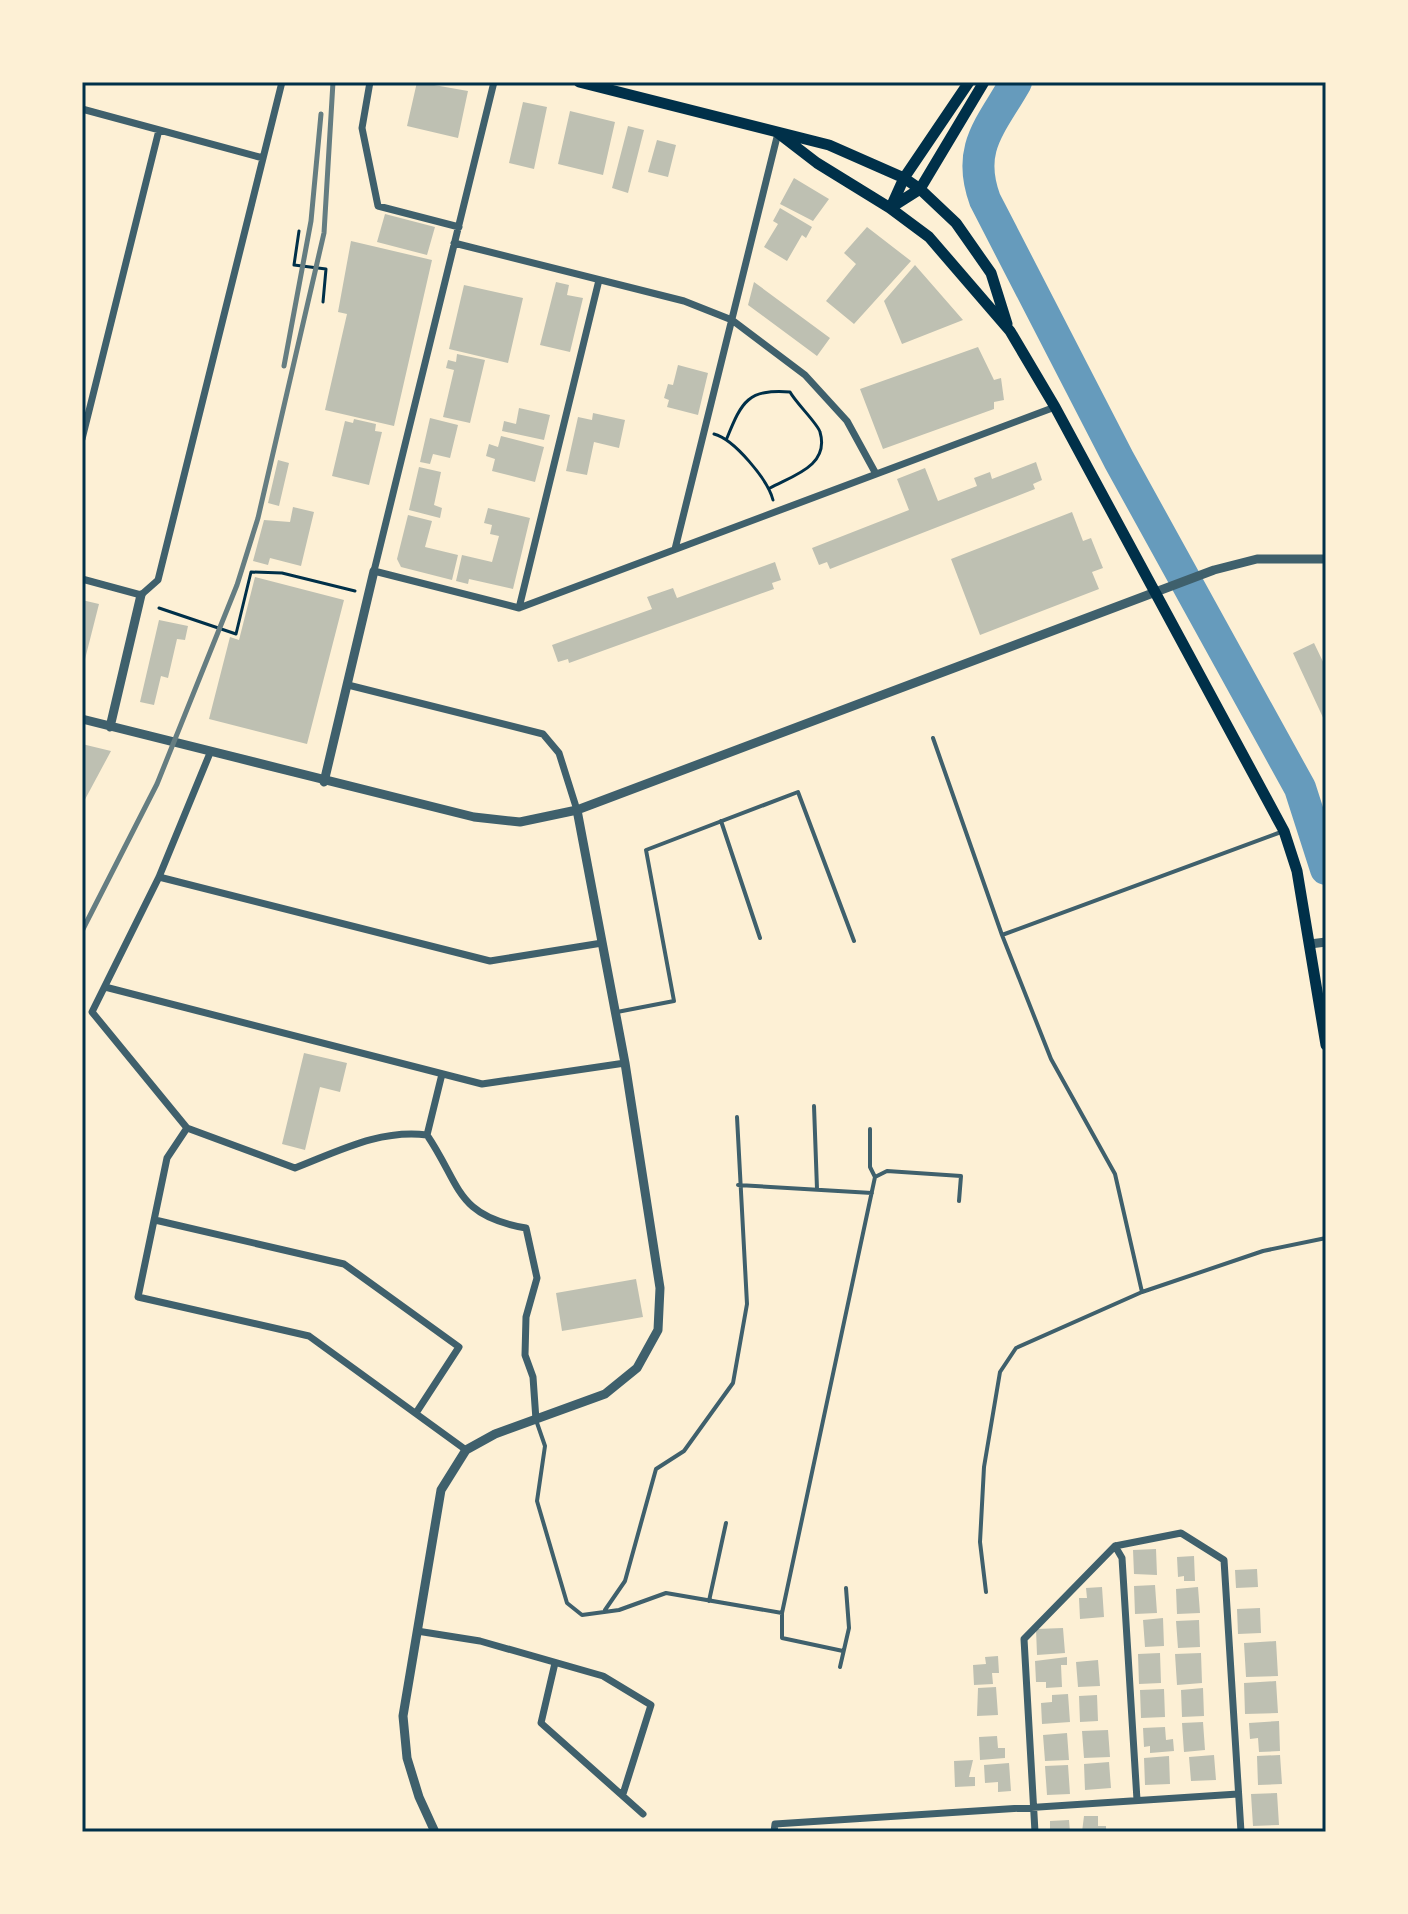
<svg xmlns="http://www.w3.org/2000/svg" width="1408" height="1914" font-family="'IBM Plex Sans',sans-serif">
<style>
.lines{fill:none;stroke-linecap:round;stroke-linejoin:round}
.river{stroke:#669bbc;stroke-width:32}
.building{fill:#bec0b2}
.path{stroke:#003049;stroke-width:3}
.service{stroke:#3f606c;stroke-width:4}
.minor{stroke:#3f606c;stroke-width:7}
.tertiary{stroke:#3f606c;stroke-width:9}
.primary{stroke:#003049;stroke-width:11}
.rail{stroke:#657d81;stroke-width:5}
.neatline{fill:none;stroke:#003049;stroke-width:3}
</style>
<rect width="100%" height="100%" fill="#fdf0d5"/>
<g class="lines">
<!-- river -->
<path class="river" d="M1016 82C991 126 966 148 985 200L1119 460 1300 788 1326 869"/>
</g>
<!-- building -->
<path class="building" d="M417 82 468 91 458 138 407 126Z
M523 102 547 107 534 169 509 163Z
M570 111 615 122 603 175 558 164Z
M628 126 644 130 628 193 612 188Z
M657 140 676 145 668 177 648 172Z
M794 178 829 199 813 221 780 204Z
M780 208 812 227 806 238 802 235 787 261 764 247 778 224 773 221Z
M385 214 435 227 427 255 377 242Z
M867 227 911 261 854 324 826 301 856 264 844 253Z
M351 241 432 260 394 426 325 410 347 314 338 312Z
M915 265 963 320 902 344 884 301Z
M556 282 569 285 567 295 583 298 570 352 540 345Z
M754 282 830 338 817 356 748 305Z
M464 285 523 298 508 363 449 349Z
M978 347 994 380 1001 378 1004 400 994 402V409L883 449 860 389Z
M457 354 485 360 470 423 443 417 454 370 446 368 448 360 456 362Z
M678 365 708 373 698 415 667 407 669 400 664 398 668 384 673 385Z
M519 408 550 415 544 440 502 431 504 421 516 424Z
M593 413 625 420 619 448 594 442 587 475 566 471 578 417 592 420Z
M430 418 458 425 450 458 433 454 430 464 420 462Z
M354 419 376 424 375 431 382 432 369 485 332 476 345 421 353 423Z
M501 436 544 447 535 482 492 471 495 459 486 456 489 444 498 447Z
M278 460 289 463 279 506 268 503Z
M1036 462 1042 480 1033 484 1035 489 830 569 827 562 819 565 812 548 909 510 897 479 925 468 938 501 977 486 974 478 990 472 992 479Z
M419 467 441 472 434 505 442 508 440 518 409 510Z
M293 507 314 512 301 566 270 558 268 565 253 561 264 520 290 522Z
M488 508 530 518 513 589 469 579 468 584 456 581 462 555 492 562 499 536 490 534 492 525 484 523Z
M1072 512 1083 541 1091 538 1103 568 1092 572 1099 589 980 635 951 559Z
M408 515 432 521 425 547 458 555 452 580 401 567 397 559Z
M775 562 781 580 772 583 774 589 569 663 568 659 558 662 552 645 652 609 647 597 673 588 677 598Z
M255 577 344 600 307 744 209 719 230 637 239 640Z
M82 600 99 604 83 667H82Z
M159 620 188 626 185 640 177 639 168 678 161 676 154 705 140 702Z
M1314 643 1326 668V724L1293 653Z
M82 744 111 751 82 805Z
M304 1053 347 1063 340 1092 320 1087 305 1150 282 1144Z
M636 1279 643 1317 562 1331 556 1293Z
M1156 1549 1157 1575 1134 1574 1133 1550Z
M1194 1556 1195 1581H1184V1576L1178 1577 1177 1557Z
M1257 1569 1258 1587 1236 1588 1235 1570Z
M1155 1585 1157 1613 1135 1614 1134 1586Z
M1102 1587 1104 1617 1080 1619 1079 1598H1087L1086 1588Z
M1198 1587 1200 1613 1177 1614 1176 1589Z
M1260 1608 1261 1633 1238 1634 1237 1609Z
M1163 1618 1164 1646 1145 1647 1143 1620Z
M1199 1620 1200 1647 1178 1648 1176 1621Z
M1063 1628 1065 1653 1037 1655 1036 1629Z
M1276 1641 1278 1676 1246 1677 1244 1643Z
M1160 1653 1161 1683 1139 1684 1138 1654Z
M1201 1653 1202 1683 1177 1685 1175 1654Z
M998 1656 999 1673H992L993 1684 974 1685 973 1665 986 1664 985 1657Z
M1067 1657V1665H1061L1062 1687 1046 1688V1682H1036L1035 1661Z
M1098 1660 1100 1686 1078 1687 1076 1662Z
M1276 1681 1278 1713 1245 1714 1244 1683Z
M996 1687 998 1715 977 1716 978 1688Z
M1203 1688 1204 1716 1182 1717 1181 1690Z
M1164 1689 1165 1717 1141 1718 1140 1690Z
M1068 1694 1070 1722 1042 1724 1041 1703 1052 1702V1695Z
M1097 1695 1098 1721 1080 1722 1079 1696Z
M1279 1721 1280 1751 1259 1752 1258 1738 1250 1739 1249 1723Z
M1203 1722 1205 1750 1184 1752 1182 1723Z
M1165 1727 1166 1740 1173 1739 1174 1751 1150 1753V1746L1144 1747 1143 1728Z
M1108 1730 1110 1757 1084 1758 1082 1731Z
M1067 1733 1069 1760 1045 1761 1043 1735Z
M997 1736 998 1748H1005V1758L980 1760 979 1737Z
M1214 1755 1216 1780 1191 1781 1189 1757Z
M1280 1755 1282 1784 1258 1785 1257 1756Z
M1169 1756 1170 1784 1145 1785 1144 1758Z
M973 1760 969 1777H975V1786L955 1787 954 1761Z
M1109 1762 1111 1788 1085 1790 1084 1764Z
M1009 1763 1011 1791 998 1792V1782L985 1783 984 1765Z
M1068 1765 1070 1794 1047 1795 1045 1766Z
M1277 1793 1279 1825 1253 1826 1251 1794Z
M1084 1816H1098V1826H1106V1832H1082Z
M1069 1820 1070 1832H1050V1821Z"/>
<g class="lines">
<!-- path -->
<path class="path" d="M299 231 294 265 326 269 323 302
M714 434C734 439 768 480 773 500
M727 438C742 401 748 389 790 392 796 403 818 424 820 432 830 466 792 476 770 488
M159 608 236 634 251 572 282 573 355 591"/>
<!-- service -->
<path class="service" d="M933 738 1002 935 1051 1059 1115 1174 1142 1292
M721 821 760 938
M1002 935 1281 832
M617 1012 674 1001 646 850 798 792 854 941
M814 1106 817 1189
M870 1129V1167L875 1177
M738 1185 872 1193
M536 1420 545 1446 537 1501 567 1603 582 1615 619 1610 666 1593 782 1613
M986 1592 980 1542 984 1467 1000 1372 1016 1348 1142 1292 1263 1251 1326 1238
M709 1601 726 1523
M605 1610 625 1581 656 1469 684 1451 733 1383 747 1304 737 1117
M843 1651 782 1638V1613L875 1177 887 1171 961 1176 959 1201
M840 1667 849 1628 846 1588"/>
<!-- minor -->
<path class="minor" d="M370 82 362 128 378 206 459 227
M494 82 374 571 519 608 1055 407
M82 109 263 158
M454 243 684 301 732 320 805 375 847 421 876 474
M82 439 159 130
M675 549 778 133
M82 579 141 595 158 580 282 82
M519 608 599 280
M348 685 543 734 559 753 577 810
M210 753 159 877 92 1012 187 1128 167 1158 138 1297 309 1336 466 1450
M159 877 490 961 602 943
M105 987 482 1084 625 1063
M187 1128 295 1168C339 1151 380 1129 427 1135 461 1185 455 1216 526 1228L537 1278 526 1317 525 1355 533 1377 536 1420
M427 1135 442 1074
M155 1220 344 1264 459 1347 416 1413
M1115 1546 1122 1558 1137 1800
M417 1631 480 1641 603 1676 651 1705 623 1794
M555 1663 541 1723 643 1814
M774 1832 775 1824 1238 1794
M1035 1832 1024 1639 1115 1546 1181 1533 1224 1560 1241 1832"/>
<!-- tertiary -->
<path class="tertiary" d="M82 719 474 817 520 822 577 810 1214 570 1257 559H1326
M110 727 141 595
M324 782 374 571
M1310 944 1326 942
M435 1832 419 1797 407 1758 403 1716 441 1490 466 1450 495 1434 605 1394 637 1368 658 1330 660 1288 625 1063 577 810"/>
<!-- primary -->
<path class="primary" d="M579 82 829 145 904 178 920 189 956 223 991 273 1007 324
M778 133 817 163 890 208 929 237 1010 331 1055 407 1284 831 1297 871 1326 1045
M891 207 904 178 969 82
M890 208 920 189 984 82"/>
<!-- rail -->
<path class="rail" d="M284 366 311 221 321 114
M82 931 157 784 237 585 258 518 324 233 333 82"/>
</g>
<!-- border -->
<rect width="1408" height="1914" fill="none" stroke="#fdf0d5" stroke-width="168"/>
<rect x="84" y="84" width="1240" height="1746" class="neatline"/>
</svg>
